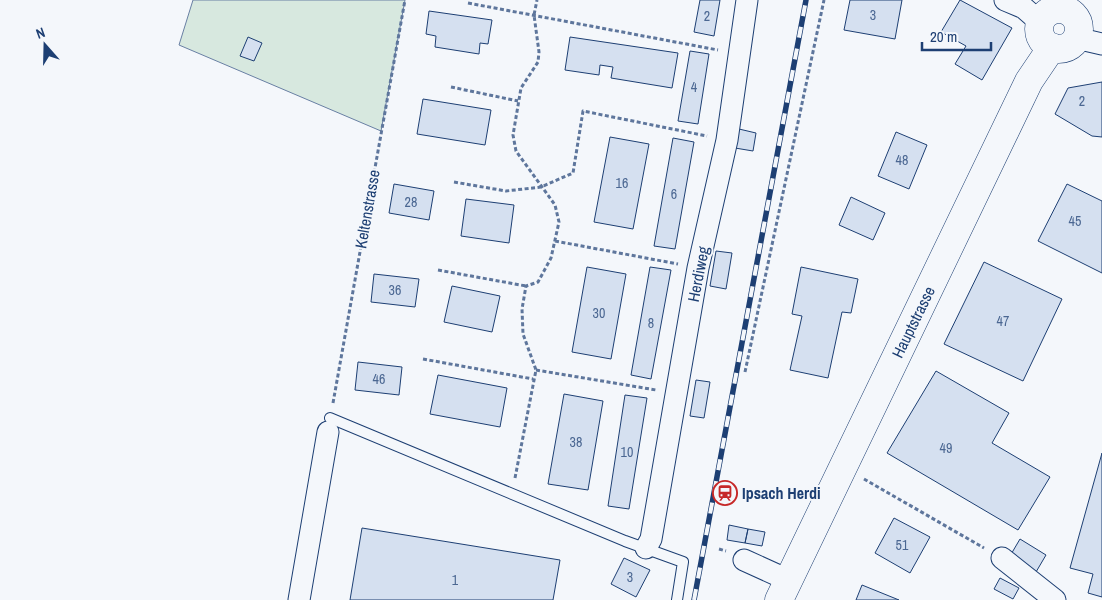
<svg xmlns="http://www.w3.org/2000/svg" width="1102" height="600" font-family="'Archivo Narrow',sans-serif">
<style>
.green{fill:#d7e8df;stroke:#687fa3}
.building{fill:#d5e0f0;stroke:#1d3f73}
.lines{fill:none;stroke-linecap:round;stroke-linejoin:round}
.lane-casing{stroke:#1d3f73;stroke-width:12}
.street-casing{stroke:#1d3f73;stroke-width:23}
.secondary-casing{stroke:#1d3f73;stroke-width:29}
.path{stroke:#5e769c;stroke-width:3;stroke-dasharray:4 2.5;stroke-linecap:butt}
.lane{stroke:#f4f7fb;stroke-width:10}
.street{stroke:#f4f7fb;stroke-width:21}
.secondary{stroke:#f4f7fb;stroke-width:28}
.rail-casing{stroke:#1d3f73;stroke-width:5.5}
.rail{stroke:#f4f7fb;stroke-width:4;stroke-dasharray:11;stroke-linecap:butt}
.labels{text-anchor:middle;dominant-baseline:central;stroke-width:4;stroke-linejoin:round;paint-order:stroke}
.number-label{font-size:14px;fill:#4b6792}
.street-label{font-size:16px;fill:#1d3f73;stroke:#f4f7fb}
.poi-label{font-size:16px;font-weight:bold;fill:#1d3f73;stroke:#f4f7fb;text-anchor:start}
</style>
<rect width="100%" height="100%" fill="#f4f7fb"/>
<!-- green -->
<path class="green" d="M193 0H405L381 131 179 45Z"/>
<!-- building -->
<path class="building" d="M700 0H720L714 36 694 32Z
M850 0H902L895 39 844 30Z
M960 0 1012 28 982 80 955 64 966 46 941 32Z
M429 11 492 20 488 44 480 43 479 54 435 47 436 36 426 34Z
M248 37 262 43 254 61 240 56Z
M570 37 678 53 672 88 611 78 613 67 600 65 599 75 565 70Z
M690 51 709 54 698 124 678 121Z
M1102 82V137L1092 136 1055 114 1068 88Z
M423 99 491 110 485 145 417 134Z
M739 129 756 133 753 151 735 148Z
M896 132 927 145 909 189 878 176Z
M610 137 649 144 633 229 594 222Z
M673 138 694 142 675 249 654 246Z
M394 184 434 191 429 220 389 213Z
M1067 184 1102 201V273L1038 241Z
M851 197 885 213 873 240 839 225Z
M466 199 514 205 509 243 461 236Z
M716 251 732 253 726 289 710 286Z
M984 262 1062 299 1023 381 944 344Z
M587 267 626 274 611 359 572 352Z
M650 267 671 270 651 379 631 375Z
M801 267 858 279 851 313 842 312 828 378 790 370 802 316 792 314Z
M374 274 419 279 415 307 371 302Z
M452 286 500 296 492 332 444 322Z
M358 362 402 367 399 395 355 390Z
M936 371 1009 413 992 443 1050 477 1018 530 887 453Z
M438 375 507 388 500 427 430 414Z
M696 380 710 382 704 418 690 416Z
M564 394 603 401 588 490 548 484Z
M625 395 647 398 629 509 608 506Z
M1102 453V597L1088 593 1093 574 1070 568Z
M894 518 930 537 910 573 875 553Z
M729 525 748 529 745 543 727 540Z
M362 528 560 560 553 600H350Z
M748 529 765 532 762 546 745 543Z
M1020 539 1046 555 1036 572 1010 556Z
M624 558 650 570 636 597 611 584Z
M1000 578 1019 588 1013 599 994 589Z
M862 585 899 600H856Z"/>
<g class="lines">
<defs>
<path id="lane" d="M330 418 625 541 683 562 677 600"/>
<path id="street" d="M1005 0 1024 8 1040 22
M1076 38 1102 44
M646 548 651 539 698 268 727 140 747 0
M1002 558 1055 600
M744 560 788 580
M299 600 328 432"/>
<path id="secondary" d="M1039 29a20 20 0 1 1 40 0a20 20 0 1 1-40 0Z
M779 600 1029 81 1052 47"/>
</defs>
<!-- lane casing -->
<use href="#lane" class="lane-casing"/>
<!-- street casing -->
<use href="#street" class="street-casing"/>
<!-- secondary casing -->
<use href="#secondary" class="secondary-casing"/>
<!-- path -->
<path class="path" d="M468 3 718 50
M451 87 518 101
M454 182 506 191 541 187 573 173 583 111 707 136
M555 241 678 264
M438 270 526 286
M423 359 533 379
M536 370 656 390
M745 372 824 0
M333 403 405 0
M515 478 536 370 523 334 522 309 526 286 538 282 551 258 559 222 555 205 516 151 513 135 521 88 538 62 539 52 534 15 537 0
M864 479 984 548
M719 549 726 551"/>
<!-- lane -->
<use href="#lane" class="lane"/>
<!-- street -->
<use href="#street" class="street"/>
<!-- secondary -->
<use href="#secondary" class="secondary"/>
<defs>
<path id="rail" d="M694 600 806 0"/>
</defs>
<!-- rail casing -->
<use href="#rail" class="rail-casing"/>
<!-- rail -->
<use href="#rail" class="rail"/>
</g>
<!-- icons -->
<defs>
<symbol id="station-ring" viewBox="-11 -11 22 22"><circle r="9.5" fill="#f4f7fb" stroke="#c62828" stroke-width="1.5"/><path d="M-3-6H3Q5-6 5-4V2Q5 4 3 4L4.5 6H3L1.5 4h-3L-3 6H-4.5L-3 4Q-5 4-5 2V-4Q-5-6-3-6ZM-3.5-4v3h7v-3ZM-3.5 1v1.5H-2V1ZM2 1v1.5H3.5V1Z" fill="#c62828"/></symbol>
</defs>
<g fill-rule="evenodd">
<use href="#station-ring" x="711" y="479" width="28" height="28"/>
</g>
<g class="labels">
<!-- number labels -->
<g class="number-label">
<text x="873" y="15">3</text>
<text x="707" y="16">2</text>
<text x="694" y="87">4</text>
<text x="1082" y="101">2</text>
<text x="902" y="160">48</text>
<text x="622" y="183">16</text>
<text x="674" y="194">6</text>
<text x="411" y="202">28</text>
<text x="1075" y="221">45</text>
<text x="395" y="290">36</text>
<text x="599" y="313">30</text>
<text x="1003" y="321">47</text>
<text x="651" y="323">8</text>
<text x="379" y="379">46</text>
<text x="576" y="442">38</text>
<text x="946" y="448">49</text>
<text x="627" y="452">10</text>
<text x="902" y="545">51</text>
<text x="630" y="577">3</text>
<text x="455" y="580">1</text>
</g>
<!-- street labels -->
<g class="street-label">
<text transform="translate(367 209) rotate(-80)">Keltenstrasse</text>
<text transform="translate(698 274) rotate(-79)">Herdiweg</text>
<text transform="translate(913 322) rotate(-64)">Hauptstrasse</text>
</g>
<!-- poi labels -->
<g class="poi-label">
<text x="742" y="493">Ipsach Herdi</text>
</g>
</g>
<!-- north arrow -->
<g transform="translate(45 45) rotate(340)" stroke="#f4f7fb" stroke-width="4" paint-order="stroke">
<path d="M0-4L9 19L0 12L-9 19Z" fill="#1d3f73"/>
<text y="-8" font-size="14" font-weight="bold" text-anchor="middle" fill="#1d3f73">N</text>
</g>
<!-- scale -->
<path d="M922 42v8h69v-8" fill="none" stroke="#1d3f73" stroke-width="2.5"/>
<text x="930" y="42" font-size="15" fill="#1d3f73" stroke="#f4f7fb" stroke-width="4" paint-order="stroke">20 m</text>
</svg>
